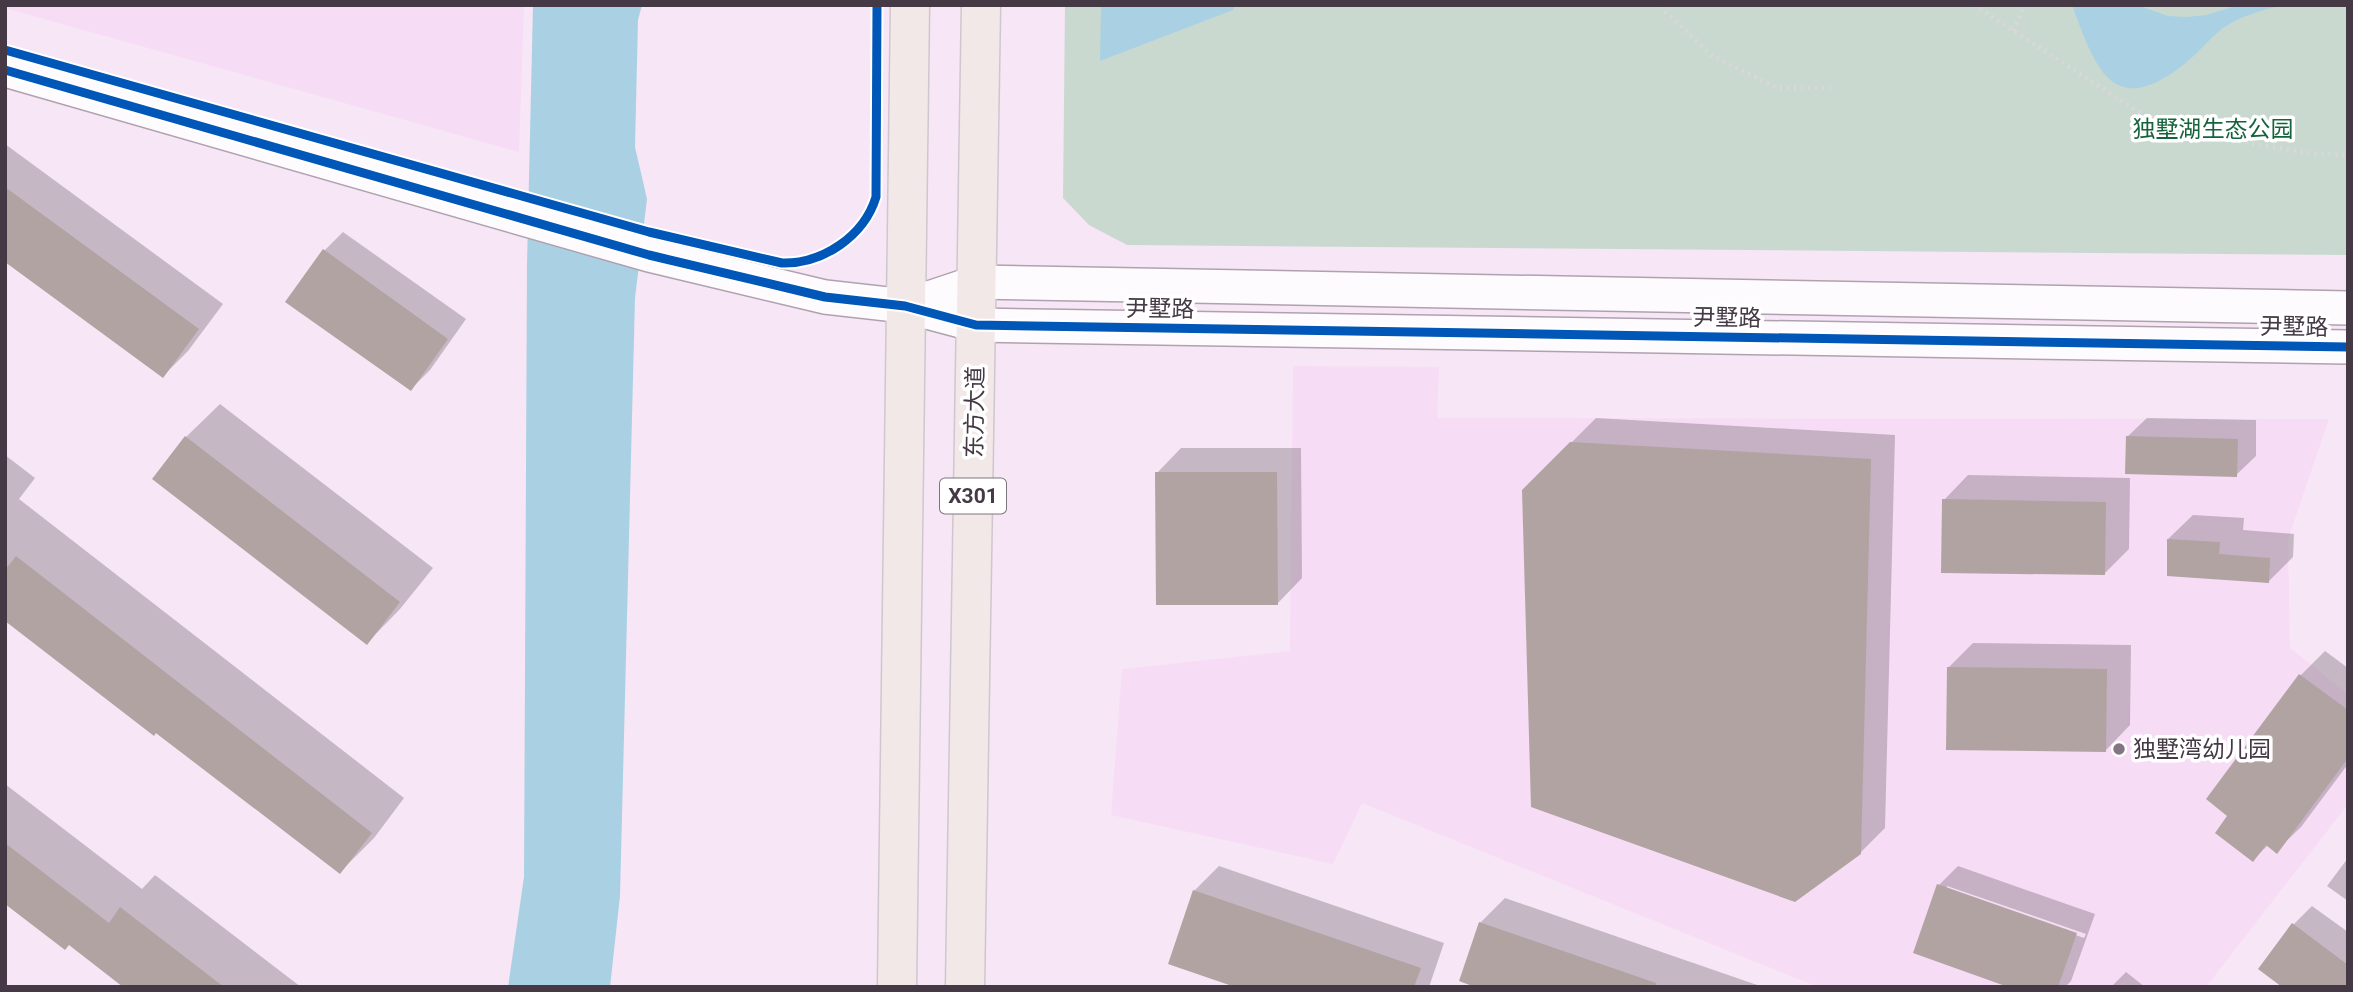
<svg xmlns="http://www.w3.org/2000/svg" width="2353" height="992" font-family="Roboto,'Noto Sans SC',sans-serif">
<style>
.built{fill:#f7dcf5}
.green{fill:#c9d9d0}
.water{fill:#aad1e3}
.shadow{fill:#0003;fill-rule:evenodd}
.building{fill:#b1a3a1}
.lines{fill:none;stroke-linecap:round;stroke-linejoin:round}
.tertiary-casing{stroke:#afa2ae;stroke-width:36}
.primary-casing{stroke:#cfc7ce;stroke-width:41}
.path{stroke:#dbd7db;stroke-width:4.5;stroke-dasharray:2 5;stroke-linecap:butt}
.tertiary{stroke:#fefbfe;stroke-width:33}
.primary{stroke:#f2e8e8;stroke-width:38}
.cycleway-casing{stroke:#fff;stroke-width:13}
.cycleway{stroke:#0057b8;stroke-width:9}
.poi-dot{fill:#837682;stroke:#fff;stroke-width:2.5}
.labels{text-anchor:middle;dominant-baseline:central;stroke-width:7;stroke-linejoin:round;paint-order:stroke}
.shield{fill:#fff;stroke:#7c747c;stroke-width:2}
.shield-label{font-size:21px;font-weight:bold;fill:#443944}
.park-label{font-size:23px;fill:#14633b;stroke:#fff}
.street-label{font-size:23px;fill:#443944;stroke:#fff}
.poi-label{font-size:23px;fill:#443944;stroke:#fff;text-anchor:start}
</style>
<rect width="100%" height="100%" fill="#f7e6f5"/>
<!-- built -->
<path class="built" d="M5 5H524L519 152 5 8Z
M1293 366 1439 367 1437 418 2329 419 2288 539 2290 648 2348 694V804L2206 987H1818L1362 803 1333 864 1111 815 1122 669 1290 651Z"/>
<!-- green -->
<path class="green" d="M1065 5H2348V255L1127 245 1089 225 1063 198Z"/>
<!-- water -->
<path class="water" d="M533 5H642L638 20 635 147 647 199 635 298 620 896 610 987H508L524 877 527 264Z
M1101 5H1235L1233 10 1100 61Z
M2072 5H2137L2168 16 2187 17 2206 15 2239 5H2283C2262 10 2241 16 2223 28 2210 38 2200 51 2188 61 2114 122 2096 71 2072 5Z"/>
<!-- shadow -->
<path class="shadow" d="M5 144 223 304 188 351 163 376 5 260Z
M343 232 466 319 430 370 411 389 324 251Z
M220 404 433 568 400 609 367 643 186 437Z
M1596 418 1895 435 1885 828 1860 853 1524 490Z
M2147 418 2256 420V456L2236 475 2127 437Z
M1181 448H1301L1302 578 1278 603 1157 473Z
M5 455 35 478 19 499 404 798 374 838 340 872 5 619Z
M1968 475 2130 478 2129 549 2104 574 1944 500Z
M2193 515 2244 518 2243 530 2294 534 2293 557 2268 582 2168 539Z
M1973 643 2131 645 2130 725 2106 750 1948 668Z
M2325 651 2348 668V764L2301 827 2276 851 2268 845 2253 860 2230 815 2301 675Z
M5 784 142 889 155 875 301 987H126L70 943 5 902Z
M2348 858V901L2327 886Z
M1219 866 1444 943 1429 987H1240L1194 891Z
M1958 866 2095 914 2071 981 2065 987H2013L1939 885ZM1947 886 2086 934 2084 938 1947 889Z
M1505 898 1763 987H1480V923Z
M2312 906 2348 932V987L2293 925Z
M2126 972 2145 987H2111Z"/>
<!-- building -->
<path class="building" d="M5 187 199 329 163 378 5 262Z
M323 249 448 339 411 391 285 302Z
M185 436 400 602 367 645 152 479Z
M2126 436 2238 439 2237 477 2125 474Z
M1570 442 1871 459 1861 854 1795 902 1531 807 1522 490Z
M1155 472H1277L1278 605H1156Z
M1942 499 2106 502 2105 575 1941 573Z
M2167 539 2220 542 2219 554 2270 558 2269 583 2167 576Z
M16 556 372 833 340 874 156 733 154 736 5 621V570Z
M1947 667 2107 669 2106 752 1946 750Z
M2299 674 2348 710V758L2277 854 2266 845 2253 862 2215 833 2227 816 2206 799Z
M5 843 109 923 120 907 224 987H123L69 945 65 950 5 904Z
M1937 884 2077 933 2058 987H2008L1913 953Z
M1193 890 1421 968 1414 987H1235L1168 964Z
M1479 922 1656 983 1655 987H1475L1459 981Z
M2292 923 2348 965V987H2282L2258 969Z"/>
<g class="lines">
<defs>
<path id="tertiary" d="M5 70 649 255 825 297 905 306 976 325 2348 347
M905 306 977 282 2348 308"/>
<path id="primary" d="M897 987 910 5
M965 987 981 5"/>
</defs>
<!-- tertiary casing -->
<use href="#tertiary" class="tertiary-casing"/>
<!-- primary casing -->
<use href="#primary" class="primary-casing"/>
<!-- path -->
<path class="path" d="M1662 5 1666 12 1711 55 1777 88H1832
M1974 5 2140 113 2195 134 2308 153 2348 155
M2014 31 2024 5"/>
<!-- tertiary -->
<use href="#tertiary" class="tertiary"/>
<!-- primary -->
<use href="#primary" class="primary"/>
<defs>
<path id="cycleway" d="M5 50 649 232 782 263C823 264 864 236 876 197L877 5
M5 70 649 255 825 297 905 306 976 325 2348 347"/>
</defs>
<!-- cycleway casing -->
<use href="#cycleway" class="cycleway-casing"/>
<!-- cycleway -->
<use href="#cycleway" class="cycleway"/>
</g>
<!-- markers -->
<circle class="poi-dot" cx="2119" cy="749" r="7"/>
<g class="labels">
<!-- shield labels -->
<rect class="shield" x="940" y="478.5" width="66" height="35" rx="5"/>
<g class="shield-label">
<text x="973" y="496">X301</text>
</g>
<!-- park labels -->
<g class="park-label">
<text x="2213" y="129">独墅湖生态公园</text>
</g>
<!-- street labels -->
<g class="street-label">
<text transform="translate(1160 309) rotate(1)">尹墅路</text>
<text transform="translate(1727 318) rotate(1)">尹墅路</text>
<text transform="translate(2294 327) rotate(1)">尹墅路</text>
<text transform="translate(975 412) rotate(-89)">东方大道</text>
</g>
<!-- poi labels -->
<g class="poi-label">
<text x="2133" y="749">独墅湾幼儿园</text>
</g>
</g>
<!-- border -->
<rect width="2353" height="992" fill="none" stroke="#443944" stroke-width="14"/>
</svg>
